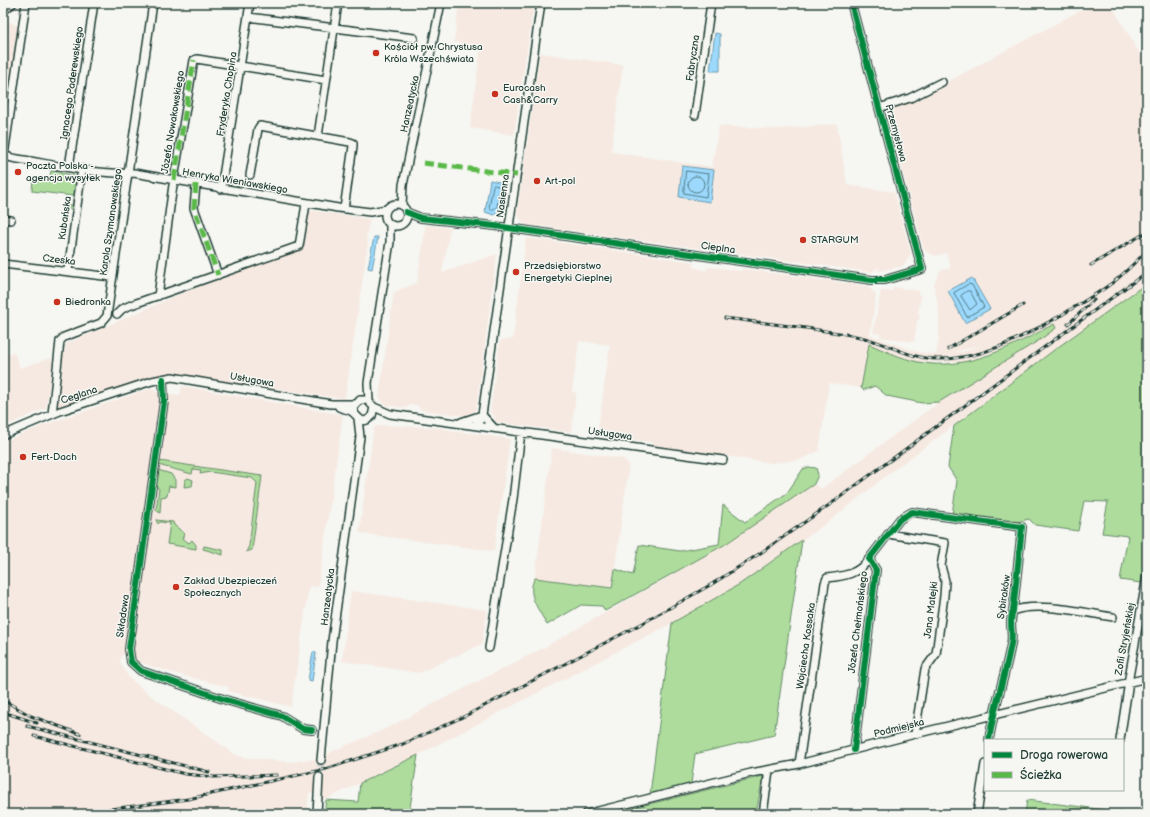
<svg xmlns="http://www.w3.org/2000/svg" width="1150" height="817" font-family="'Balsamiq Sans',sans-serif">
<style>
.built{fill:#f6e9e1;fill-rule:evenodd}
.green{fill:#addc9c;stroke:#668c68}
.water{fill:#9cd9fd;stroke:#6a9bad}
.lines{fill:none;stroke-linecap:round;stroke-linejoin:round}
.shore{stroke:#517b84;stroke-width:1}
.minor-tunnel{stroke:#cbd1cc;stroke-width:7;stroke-dasharray:7 3.5;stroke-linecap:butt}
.minor-casing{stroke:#1f3d34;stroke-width:10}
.minor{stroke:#f6f6f2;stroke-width:7}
.rail-casing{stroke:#1f3d34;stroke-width:3}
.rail{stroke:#f6f6f2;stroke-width:1.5;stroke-dasharray:4.5;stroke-linecap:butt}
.quiet{stroke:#58b947;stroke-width:5;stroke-dasharray:10 5;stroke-linecap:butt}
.cycleway-casing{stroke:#f6f6f2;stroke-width:8}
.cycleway{stroke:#00873e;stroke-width:6}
.poi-dot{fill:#c8321e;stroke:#f6f6f2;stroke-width:1.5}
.labels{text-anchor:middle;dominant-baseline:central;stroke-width:3;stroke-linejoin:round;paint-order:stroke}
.poi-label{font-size:10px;fill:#1f3d34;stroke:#f6f6f2;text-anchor:start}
.street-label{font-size:10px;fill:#1f3d34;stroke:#f6f6f2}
</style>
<rect width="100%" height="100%" fill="#f6f6f2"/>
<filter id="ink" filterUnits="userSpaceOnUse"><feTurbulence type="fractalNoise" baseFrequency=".025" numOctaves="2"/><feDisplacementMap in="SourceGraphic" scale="8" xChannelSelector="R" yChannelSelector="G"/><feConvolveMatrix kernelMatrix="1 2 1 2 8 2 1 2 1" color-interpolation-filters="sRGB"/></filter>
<g filter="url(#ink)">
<!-- built -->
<path class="built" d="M459 3H534L514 135 470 128 481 46 454 42Z
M1094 3H1110L1147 66V283L891 472 832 519 740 584 672 623 418 755 326 799 309 792 307 814H3V442L44 425 152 388 159 394 180 395 182 386 343 415 318 587 309 586 291 707 228 691 229 687 177 674 138 662 122 654 120 662 129 678 151 696 236 755 247 758 288 762 318 759 328 755 333 751 381 731 547 646 724 545 814 484 821 489 939 402 1056 328 1054 324 1012 346 964 362H919L896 355 862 388 829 383 819 451 799 460 772 463 652 445V442L597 436 610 345 579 341 572 392 576 393 571 432 496 422 494 415 490 413 500 340 513 339 526 239 528 238 694 262 693 267 706 271 707 268 711 267 741 271 743 269 868 286 876 295 870 335 921 353 936 354 939 338V312L934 284 940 271 950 268V264L946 253 935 256 924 250 889 120 895 108 949 81ZM981 345 966 351 939 354 950 353Z
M3 18 19 27 3 141Z
M540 53 623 65 611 152 712 167 719 126 778 129 837 124 847 185 894 192 911 254 903 266 878 271 879 267 871 272 524 224 517 214Z
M308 210 370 219 366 237 368 242 345 399 170 373 153 376 72 404 51 408 66 344 187 291 295 252Z
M426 225 450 228 442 273 497 254 476 410 467 416 422 410 417 405H410L406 408 385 405 379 397 394 292 417 283Z
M893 287 919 291 918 295H921L918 314 920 315 919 320H917L914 342 880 337V334L873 333 881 291H893Z
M14 352 20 368 51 358 53 361 46 408 3 427V356Z
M384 425 442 428 454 432 471 433 510 439 494 551 359 533 374 427Z
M552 448 624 459 629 465 612 588 535 578Z
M351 591 487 610 482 644 419 673 342 661Z"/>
<!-- green -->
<path class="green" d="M51 171 77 176 73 209H68V205H73V196L32 191 33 179 49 181Z
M1147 283V582L1141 583 1120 580 1128 536 1102 533 1108 502 1084 501 1078 531 1035 525 1029 519 1017 522 952 514 957 481 948 467 954 426 1054 350Z
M1054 324 1056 328 1041 339 939 402 922 403 887 396 875 386 864 390 861 388 869 344C885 351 901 358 918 362 966 372 1013 346 1054 324Z
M159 461 262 476 252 550 246 552 249 546 257 483 252 478 210 472 200 474 201 470 193 469 192 474 158 465Z
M809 467 816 468 818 475 814 484 724 545 605 611 602 606 581 605 547 625C540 611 525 594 535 578L612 588 615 569 633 575 639 545 680 551 719 544 723 505 745 522 787 493 803 469Z
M158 470 171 474 175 480V487L169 486 167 496 161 497 160 513 156 510 159 489 155 485Z
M188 478 193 480 192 486 184 487 185 480Z
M156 520 173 522 174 525 185 534 182 538 189 543 192 540 196 545V549L167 544 170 523 160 522 158 524Z
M802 540 774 735 695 754 691 784 650 794 672 623 740 584Z
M204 546 223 550V555L203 549Z
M418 755 409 814H324L326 800 358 802 360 783Z
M763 776 756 814H608Z
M1027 800 1138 814H1025Z"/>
<!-- water -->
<path class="water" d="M715 33 720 34V71H710Z
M682 166 714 170 710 202 679 197Z
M490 180 504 183 501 210 494 215 485 212Z
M374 237H378L372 269 368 268Z
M972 278 990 309 965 323 948 291Z
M313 652 316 653 312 681 308 680Z"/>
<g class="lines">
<!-- shore -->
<path class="shore" d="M686 171 709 174 706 197 684 193Z
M688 184a8 8 0 1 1 16 0a8 8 0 1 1-16 0Z
M495 185 500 187 497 207 491 210 489 208 493 186Z
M969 284 972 285 984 307 967 317 954 293Z
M967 291H970L977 304 970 310 961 296Z"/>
<!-- minor-tunnel -->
<path class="minor-tunnel" d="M319 777 321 760"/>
<defs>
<path id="minor" d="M3 11 13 3
M248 17 414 38
M879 108 910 98 942 82
M695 115 711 3
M318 136 338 3
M3 155 12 158C52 164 94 175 134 173L338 208 370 212 387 209
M4 155 26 3
M69 167 94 3
M250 175 258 129 260 126 350 142 353 143V146L344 209
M196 184 194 208 218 275
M221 189 250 3
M385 215a11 11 0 1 1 22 0a11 11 0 1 1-22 0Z
M402 206 403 185 441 3
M406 212 421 218 495 226 872 280H885L922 269 851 3
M3 219 11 220
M3 264 112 277
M68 271 82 169
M158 296 173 185 194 60 197 59 326 80
M117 314 122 309 131 305 299 246 306 204
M163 379 164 401 129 649 131 662 141 671 229 701 282 716 303 729 312 730
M369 401 368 383 390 242V224
M339 407C343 409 347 409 351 411 359 416 361 427 372 416L374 407 367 400H360L354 407V413
M374 407 390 414 723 460
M52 414 60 341 64 337 101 323 107 316 153 3
M482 415 494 428
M461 422 482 415
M475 425 480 420 482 415 541 3
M3 435 60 411 152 381 172 377 331 404H356
M888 534 945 543 941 566 945 581 944 596 936 654 925 669 915 734
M1013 611C1036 601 1087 613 1113 617
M489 648 513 499 521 432
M1120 740 1128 688V683L1147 576
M854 750 876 570 869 559 900 519 912 512 1022 527 1013 611C1008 623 1014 633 1011 644 1005 677 994 707 989 740
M321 760 332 641 360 437 358 418
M799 764 825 583 827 578C845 576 858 574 869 559
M317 814 319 777
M586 814 751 773 799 764 915 734 1147 678
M763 814 769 770
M977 814 985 764"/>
</defs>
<!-- minor casing -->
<use href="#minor" class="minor-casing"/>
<!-- minor -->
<use href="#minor" class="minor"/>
<defs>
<path id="rail" d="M1091 265 1147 232
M725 318C770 324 816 328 860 337 888 343 909 359 938 359 983 360 1022 337 1060 316 1079 304 1098 294 1116 280 1127 271 1137 260 1147 251
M1068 324 1094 300
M948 349 1023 305
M3 700 31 716 80 734
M3 712 37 723
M27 726 209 772
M34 736 185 774 214 777 277 775
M72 814 188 799 326 769 403 744 467 715 643 623 712 584 759 554 832 503 1147 272"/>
</defs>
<!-- rail casing -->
<use href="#rail" class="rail-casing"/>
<!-- rail -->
<use href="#rail" class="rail"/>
<!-- quiet -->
<path class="quiet" d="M423 163 517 175
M174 180 194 60
M196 184 194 208 218 275"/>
<defs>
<path id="cycleway" d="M406 212 421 218 495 226 872 280H885L922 269 851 3
M163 379 164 401 129 649 131 662 141 671 229 701 282 716 303 729 312 730
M854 750 876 570 869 559 900 519 912 512 1022 527 1013 611C1008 623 1014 633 1011 644 1005 677 994 707 989 740"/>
</defs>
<!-- cycleway casing -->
<use href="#cycleway" class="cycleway-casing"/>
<!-- cycleway -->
<use href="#cycleway" class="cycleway"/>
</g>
</g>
<!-- markers -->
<g class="poi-dot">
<circle cx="376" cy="53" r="4"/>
<circle cx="495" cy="94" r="4"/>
<circle cx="18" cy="172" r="4"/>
<circle cx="537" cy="181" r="4"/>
<circle cx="803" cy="240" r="4"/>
<circle cx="516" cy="272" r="4"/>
<circle cx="57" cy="302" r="4"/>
<circle cx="23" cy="457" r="4"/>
<circle cx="176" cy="587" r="4"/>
</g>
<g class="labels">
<!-- poi labels -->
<g class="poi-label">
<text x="384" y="47">Kościół pw. Chrystusa<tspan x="384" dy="12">Króla Wszechświata</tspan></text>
<text x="503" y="88">Eurocash<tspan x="503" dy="12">Cash&amp;Carry</tspan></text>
<text x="26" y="166">Poczta Polska -<tspan x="26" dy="12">agencja wysyłek</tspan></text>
<text x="545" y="181">Art-pol</text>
<text x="811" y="240">STARGUM</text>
<text x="524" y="266">Przedsiębiorstwo<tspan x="524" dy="12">Energetyki Cieplnej</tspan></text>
<text x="65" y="302">Biedronka</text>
<text x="31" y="457">Fert-Dach</text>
<text x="184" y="581">Zakład Ubezpieczeń<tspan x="184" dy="12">Społecznych</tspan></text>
</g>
<!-- street labels -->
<g class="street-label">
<text transform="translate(693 58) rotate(-82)">Fabryczna</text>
<text transform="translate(72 83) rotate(-82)">Ignacego Paderewskiego</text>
<text transform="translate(227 94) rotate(-81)">Fryderyka Chopina</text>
<text transform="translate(410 104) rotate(-78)">Hanzeatycka</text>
<text transform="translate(173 122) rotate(-81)">Józefa Nowakowskiego</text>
<text transform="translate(896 133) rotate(75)">Przemysłowa</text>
<text transform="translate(235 181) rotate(10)">Henryka Wieniawskiego</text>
<text transform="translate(503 196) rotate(-82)">Nasienna</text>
<text transform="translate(65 218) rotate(-82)">Kubańska</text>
<text transform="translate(111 222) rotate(-82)">Karola Szymanowskiego</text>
<text transform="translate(718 248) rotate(8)">Cieplna</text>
<text transform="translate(59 260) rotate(7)">Czeska</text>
<text transform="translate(252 380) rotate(10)">Usługowa</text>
<text transform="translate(79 395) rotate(-18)">Ceglana</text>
<text transform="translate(610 434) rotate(8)">Usługowa</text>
<text transform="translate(328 597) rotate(-83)">Hanzeatycka</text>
<text transform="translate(1004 597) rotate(-82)">Sybiraków</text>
<text transform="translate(931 610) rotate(-83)">Jana Matejki</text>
<text transform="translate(123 616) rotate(-82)">Składowa</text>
<text transform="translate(858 622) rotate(-83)">Józefa Chełmońskiego</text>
<text transform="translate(1125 639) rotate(-80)">Zofii Stryjeńskiej</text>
<text transform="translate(806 646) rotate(-82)">Wojciecha Kossaka</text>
<text transform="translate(899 728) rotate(-14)">Podmiejska</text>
</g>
</g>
<!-- margin -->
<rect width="1150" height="817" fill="none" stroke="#f6f6f2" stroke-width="16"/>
<rect x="8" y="8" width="1134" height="801" fill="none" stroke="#1f3d34" stroke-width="1.5" filter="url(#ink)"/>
<!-- legend -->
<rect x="984" y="739" width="140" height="52" fill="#f6f6f2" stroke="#a0aca6"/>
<rect x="992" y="752" width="20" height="6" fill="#00873e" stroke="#a0aca6"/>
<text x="1020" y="759" font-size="12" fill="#1f3d34">Droga rowerowa</text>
<rect x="992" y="772" width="20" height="6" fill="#58b947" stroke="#a0aca6"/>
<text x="1020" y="779" font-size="12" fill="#1f3d34">Ścieżka</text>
</svg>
